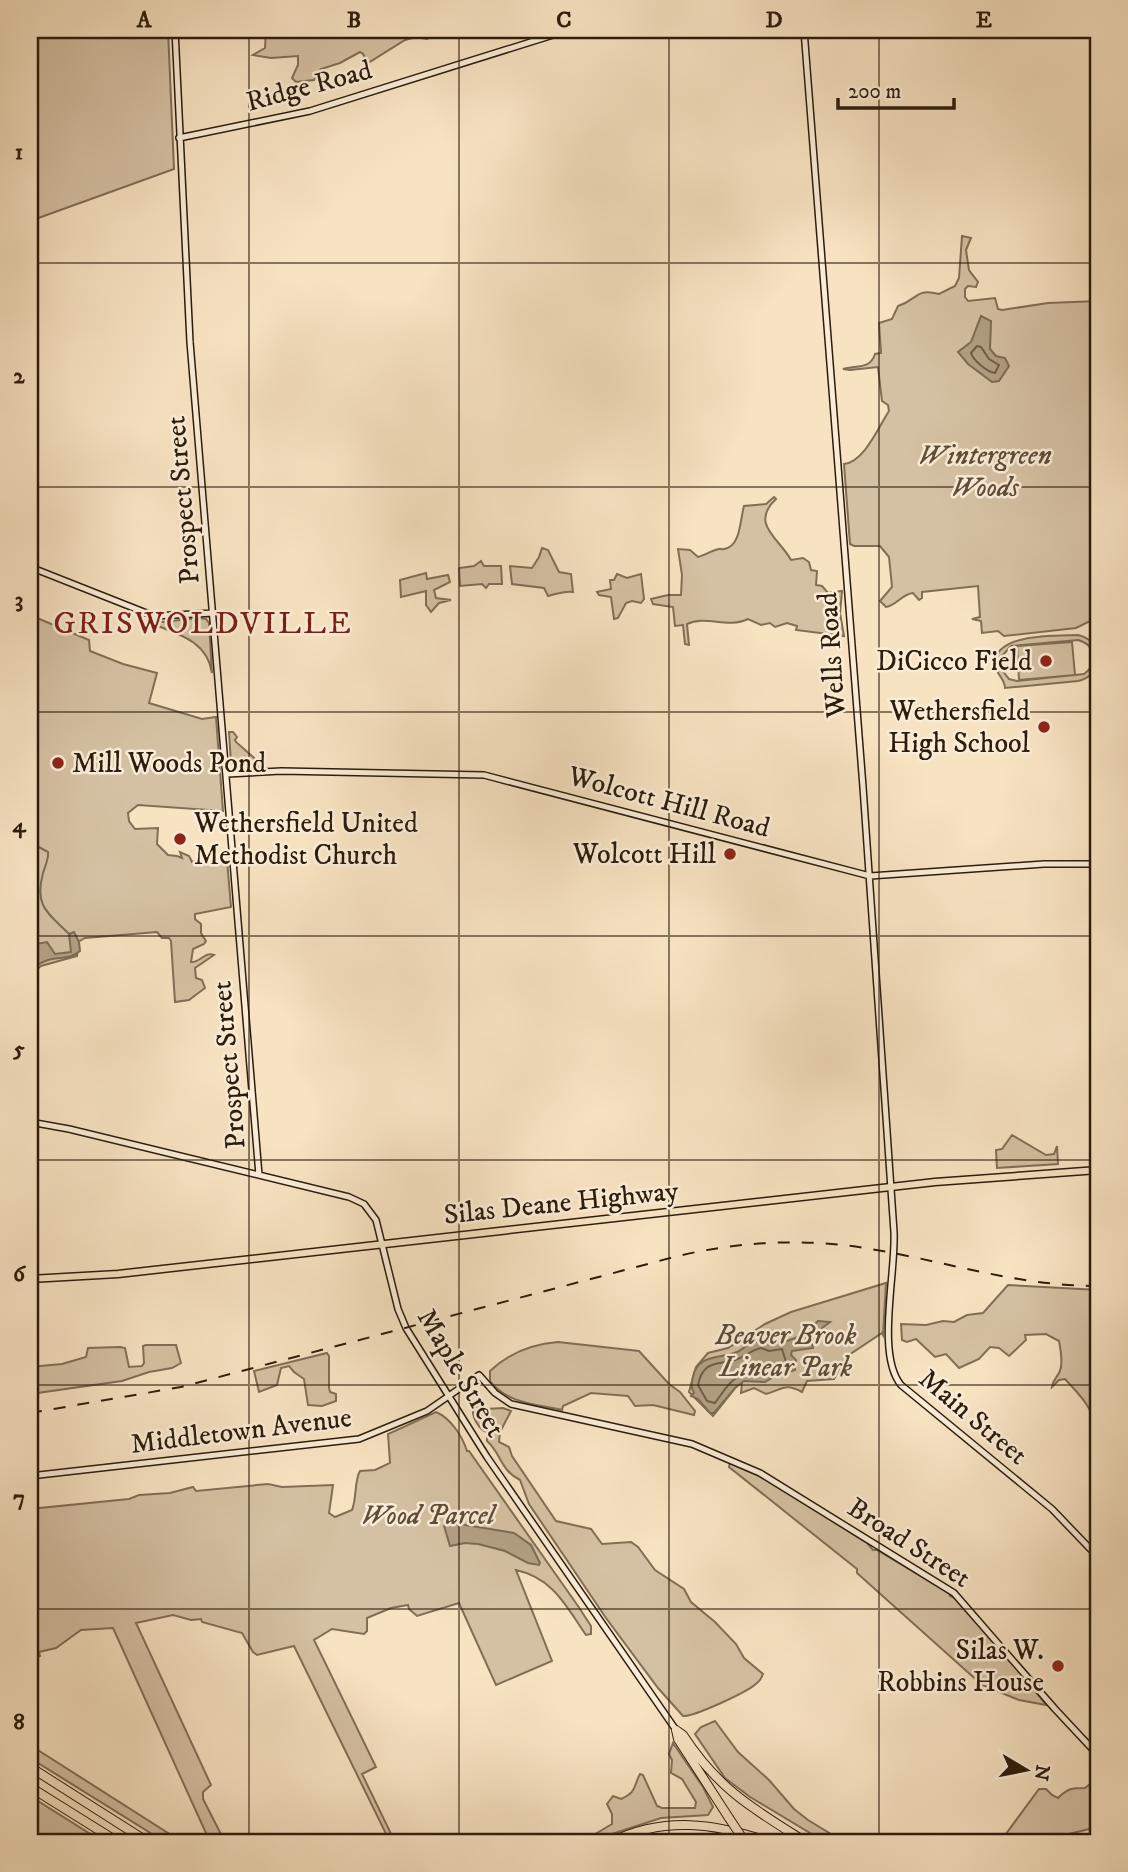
<svg xmlns="http://www.w3.org/2000/svg" width="1128" height="1872" font-family="'IM FELL DW Pica',serif">
<style>
.green{fill:#d4c0a2;stroke:#806e56;stroke-width:2;fill-rule:evenodd}
.water{fill:#b29f83;stroke:#7c6b53;stroke-width:2}
.lines{fill:none;stroke-linecap:round;stroke-linejoin:round}
.shore{stroke:#6f5e47;stroke-width:2}
.stream{stroke:#7c6b53;stroke-width:2}
.secondary-casing{stroke:#2c1c0b;stroke-width:8}
.primary-casing{stroke:#2c1c0b;stroke-width:9}
.highway-casing{stroke:#2c1c0b;stroke-width:10}
.secondary{stroke:#faecd7;stroke-width:5}
.primary{stroke:#f7e2c1;stroke-width:6}
.highway{stroke:#f7e2c1;stroke-width:8}
.rail{stroke:#2c1c0b;stroke-width:2;stroke-dasharray:12 12;stroke-linecap:butt}
.highway-bridge-casing{stroke:#2c1c0b;stroke-width:10;stroke-linecap:butt}
.highway-bridge{stroke:#f7e2c1;stroke-width:8}
.grid{fill:none;stroke:#2c1c0b;stroke-width:2;stroke-opacity:0.55}
.poi-dot{fill:#8f2418;stroke:#faecd7;stroke-width:2.5}
.labels{text-anchor:middle;dominant-baseline:central;stroke-width:5;stroke-linejoin:round;paint-order:stroke}
.street-label{font-size:28px;fill:#2c1c0b;stroke:#faecd7}
.park-label{font-size:28px;font-style:italic;fill:#5e4d38;stroke:#faecd7}
.poi-label{font-size:28px;fill:#2c1c0b;stroke:#faecd7;text-anchor:end}
.quarter-label{font-size:32px;letter-spacing:2px;fill:#7a1f14;stroke:#faecd7}
.neatline{fill:none;stroke:#2c1c0b;stroke-width:2.5}
.grid-label{font-size:23px;text-anchor:middle;font-weight:bold;fill:#2c1c0b}
</style>
<rect width="100%" height="100%" fill="#f7e2c1"/>
<filter id="stains"><feTurbulence type="fractalNoise" baseFrequency=".00286" numOctaves="4"/><feColorMatrix values="0 0 0 0 .2 0 0 0 0 .09 0 0 0 0 .02 0 0 0 .5 -.17"/></filter>
<radialGradient id="worn" r=".72"><stop offset=".6" stop-color="#630" stop-opacity="0"/><stop offset="1" stop-color="#630" stop-opacity=".3"/></radialGradient>
<!-- green -->
<path class="green" d="M168 30 174 169 30 221V31Z
M266 30H480L464 38 455 33H440L427 39 416 37 405 40 368 63 363 54 360 52 340 63 321 69 314 80 296 82 292 78 298 65V56L271 58 253 55 265 48Z
M962 236 971 238 966 250 969 270 978 282 976 287 968 286 965 289V297L968 301 995 298 998 309 1002 310 1048 303 1098 301V621L1088 622 1076 628 1004 636 998 631 982 633 981 621 972 619 980 617 978 586 922 592V598L919 600 913 593C902 594 897 605 886 607L880 601 892 587 889 557 880 546H854L850 544 844 464C864 462 878 428 889 411L888 405 882 401 878 367 850 370 843 369C856 365 870 370 875 354L881 353 879 323 892 319 898 306C919 299 915 288 939 294L955 286 959 278Z
M774 497 776 499C749 524 780 539 791 560L803 558 809 562 811 570 817 571 816 585 822 586 828 593 842 591 840 613 844 636 796 630 797 626 787 623 775 627 770 623 761 625 748 619C728 629 706 615 687 624L689 645 685 644 683 625 675 626 673 607 653 604 651 599 668 595H681L682 575 678 549 690 550 698 557C705 555 713 550 719 549 720 548 722 550 724 549 741 547 740 519 744 506L766 504Z
M542 548 548 550 559 572 571 574 573 592C564 591 556 594 548 596L544 588 512 584 510 566 532 568 539 557Z
M481 561 484 566H501L502 584H489L486 588 482 584 460 586 459 568 474 566Z
M426 573 427 579 448 575 450 582 434 590 436 598 451 600 439 603 431 612 426 605V591L401 597 400 580Z
M617 574 627 578 641 574 644 599 641 603 632 601 626 603 618 618 614 619 611 597 599 595 597 592 611 589 610 580H614Z
M30 615 89 640 90 651 123 664 157 673 149 703 202 719 216 717 223 811 138 805 128 813 129 821 135 829 158 828 157 844 168 855 177 856 182 858 180 852 189 856 192 862 218 855 227 860 231 907 195 914V919L201 924V933L206 941 204 944 193 949 191 962C200 963 205 951 214 955L195 968 196 978 202 980 205 988 189 1000 175 1002 171 941 169 938H162L157 932 85 938 78 942 77 956 41 966 30 975Z
M201 618 206 619 209 623 212 673C207 640 177 634 150 623Z
M1078 635C1105 641 1105 675 1078 681L1005 688C1005 678 995 674 995 663 996 633 1056 636 1078 635ZM1078 640C1096 645 1099 663 1084 674L1017 681 1009 679 1002 670V656L1011 646Z
M1072 642 1075 675 1019 680 1017 646Z
M229 732H233L237 737 235 740 236 742 261 764 260 767C251 768 237 771 231 763Z
M1012 1135 1046 1155 1054 1154 1057 1146 1058 1164 997 1168 996 1150 1002 1149Z
M886 1283 883 1335 882 1333 846 1357 834 1379 807 1381 802 1392C785 1383 783 1389 766 1394L754 1388 741 1393 742 1383 740 1382 713 1416 689 1392 696 1367 708 1353 728 1348 765 1324 791 1312Z
M1008 1285 1098 1290V1412L1092 1416C1089 1404 1075 1390 1065 1379L1059 1380 1052 1387C1053 1379 1057 1378 1060 1371 1063 1363 1061 1351 1059 1341L1046 1334 1025 1335 1026 1340 1009 1356 999 1348 990 1347 979 1359 959 1368 946 1354 935 1357 916 1339 907 1342 902 1340 901 1324 926 1325 943 1321 954 1322 967 1315 983 1313Z
M558 1342 639 1351 669 1384 680 1392 695 1411 694 1415 653 1405 635 1406 628 1396 591 1393 563 1406 562 1410C536 1404 508 1404 490 1381V1371C509 1353 533 1344 558 1342Z
M146 1345H176L181 1363 172 1368 149 1372 122 1381 30 1394V1367L62 1364 86 1357 88 1348 120 1347 125 1348 129 1367 142 1366 144 1363 143 1346Z
M327 1353 329 1356V1388L330 1392 336 1394V1401L322 1406 308 1405 304 1379 294 1372 289 1366 281 1368 277 1385 259 1392 254 1371Z
M480 1403 486 1409 503 1408 511 1411 500 1432 499 1442 509 1447 512 1456 556 1521 591 1529 602 1544 631 1542 638 1547 655 1570 684 1589 691 1602 715 1622 736 1644 744 1658 763 1674C761 1678 761 1680 757 1683 748 1692 693 1717 683 1716L658 1688 606 1618 529 1504 520 1480C500 1470 501 1453 487 1441V1432C479 1430 472 1417 473 1409Z
M436 1412C450 1418 462 1435 467 1451H469L578 1606 591 1626V1634L586 1635C566 1606 553 1578 516 1570L552 1661 496 1685 459 1603 417 1616 409 1609 408 1605 391 1608 367 1618V1631L364 1634 332 1629 314 1640 376 1767 362 1774 395 1842H390L294 1646 257 1655 253 1652 242 1633 202 1622 201 1619 191 1620 173 1615 136 1623 211 1785 203 1792V1799L225 1842H210L113 1628 81 1630 56 1648 39 1652 40 1656 30 1662V1509L129 1499 139 1495 170 1493 193 1487 196 1491 268 1484 282 1487 333 1485 329 1513 335 1517 352 1510C357 1498 354 1481 360 1471L375 1470 390 1463 388 1434Z
M730 1462 770 1481 867 1543 873 1550H877L949 1593 950 1596 955 1598 1024 1676 1046 1705 1019 1700 982 1685 857 1573V1569L729 1467Z
M715 1721 738 1752 769 1780 794 1809 808 1820 844 1842H825L750 1797 725 1778 695 1734 701 1727Z
M673 1743 703 1787 713 1807 708 1815 661 1818 612 1834 598 1842H582L612 1824V1814L607 1804 613 1796 621 1799C637 1792 633 1787 640 1774L643 1775 657 1806 662 1808H695L696 1802 682 1779 671 1773 672 1760 669 1754Z
M30 1745 182 1842H165L30 1758Z
M1094 1781H1098V1827L1069 1834 1061 1842H1000L1039 1789H1046L1052 1795 1058 1798C1068 1788 1072 1788 1085 1788Z
M30 1796 103 1842H30Z"/>
<!-- water -->
<path class="water" d="M981 316 991 321 990 349 996 356 1005 358 1009 366 999 381 992 382 968 364 958 352 971 342Z
M74 932 79 942 80 951C71 959 62 957 52 959 45 960 35 966 30 969V945L47 942 55 954 71 952 69 934Z
M818 1321 830 1322 822 1328 820 1335 811 1341 813 1348 792 1351 791 1355 796 1360 795 1370 775 1376 765 1382 744 1381 735 1388 714 1413H710L698 1399 691 1396 694 1393C691 1387 691 1384 693 1377 697 1354 720 1359 737 1352 744 1349 747 1343 756 1342 766 1340 776 1345 787 1341 799 1338 809 1330 818 1321Z
M447 1522 514 1533 531 1545 540 1563 539 1565 528 1563 505 1551 478 1544 465 1543 450 1546 444 1526Z"/>
<g class="lines">
<!-- shore -->
<path class="shore" d="M977 346 981 347 989 359 999 365 995 373C987 372 973 360 971 353Z
M761 1348 769 1351 782 1349 787 1365 772 1369 763 1375C733 1372 731 1381 715 1403L707 1401 698 1385C703 1361 715 1365 735 1360 745 1357 751 1350 761 1348Z"/>
<!-- stream -->
<path class="stream" d="M30 849 37 846 48 852C49 859 45 866 43 873 34 907 48 913 70 935"/>
<defs>
<path id="secondary" d="M175 30 190 342 259 1175
M804 30 863 787 894 1232C896 1273 876 1355 901 1385L1052 1509 1098 1557
M179 138 310 111 569 30
M30 567 154 616 214 613
M227 774 281 771 484 775 870 876 1044 864H1098
M30 1122 69 1129 349 1197 364 1204 376 1220 398 1309 406 1328 487 1457 676 1730
M30 1476 359 1439 427 1411 479 1375 495 1393 511 1404 692 1444 760 1473 954 1593 1055 1709 1098 1755"/>
<path id="primary" d="M30 1279 118 1274 935 1182 1098 1170"/>
<path id="highway" d="M676 1730 683 1735C718 1789 753 1809 806 1842
M676 1730 678 1739 729 1818
M30 1767 148 1842
M30 1787 118 1842
M611 1842C664 1816 715 1823 770 1842
M641 1842 667 1838 699 1842"/>
</defs>
<!-- secondary casing -->
<use href="#secondary" class="secondary-casing"/>
<!-- primary casing -->
<use href="#primary" class="primary-casing"/>
<!-- highway casing -->
<use href="#highway" class="highway-casing"/>
<!-- secondary -->
<use href="#secondary" class="secondary"/>
<!-- primary -->
<use href="#primary" class="primary"/>
<!-- highway -->
<use href="#highway" class="highway"/>
<!-- rail -->
<path class="rail" d="M30 1413 181 1387 678 1256C741 1241 807 1238 871 1249 949 1262 1017 1286 1098 1286"/>
<defs>
<path id="highway-bridge" d="M729 1818 745 1842"/>
</defs>
<!-- highway-bridge casing -->
<use href="#highway-bridge" class="highway-bridge-casing"/>
<!-- highway-bridge -->
<use href="#highway-bridge" class="highway-bridge"/>
</g>
<!-- grid -->
<path class="grid" d="M249 30V1842M459 30V1842M669 30V1842M879 30V1842M30 263H1098M30 487H1098M30 712H1098M30 936H1098M30 1160H1098M30 1385H1098M30 1609H1098"/>
<!-- markers -->
<g class="poi-dot">
<circle cx="1046" cy="661" r="7"/>
<circle cx="1044" cy="727" r="7"/>
<circle cx="58" cy="763" r="7"/>
<circle cx="180" cy="839" r="7"/>
<circle cx="730" cy="854" r="7"/>
<circle cx="1058" cy="1666" r="7"/>
</g>
<g class="labels">
<!-- street labels -->
<g class="street-label">
<text transform="translate(309 86) rotate(-15)">Ridge Road</text>
<text transform="translate(183 500) rotate(-95)">Prospect Street</text>
<text transform="translate(832 655) rotate(-94)">Wells Road</text>
<text transform="translate(669 802) rotate(15)">Wolcott Hill Road</text>
<text transform="translate(229 1065) rotate(-95)">Prospect Street</text>
<text transform="translate(561 1203) rotate(-6)">Silas Deane Highway</text>
<text transform="translate(461 1373) rotate(59)">Maple Street</text>
<text transform="translate(973 1417) rotate(40)">Main Street</text>
<text transform="translate(241 1431) rotate(-7)">Middletown Avenue</text>
<text transform="translate(909 1543) rotate(33)">Broad Street</text>
</g>
<!-- park labels -->
<g class="park-label">
<text x="985" y="455">Wintergreen<tspan x="985" dy="32">Woods</tspan></text>
<text x="786" y="1335">Beaver Brook<tspan x="786" dy="32">Linear Park</tspan></text>
<text x="428" y="1515">Wood Parcel</text>
</g>
<!-- poi labels -->
<g class="poi-label">
<text x="1032" y="661">DiCicco Field</text>
<text x="1030" y="711">Wethersfield<tspan x="1030" dy="32">High School</tspan></text>
<text x="72" y="763" text-anchor="start">Mill Woods Pond</text>
<text x="194" y="823" text-anchor="start">Wethersfield United<tspan x="194" dy="32">Methodist Church</tspan></text>
<text x="716" y="854">Wolcott Hill</text>
<text x="1044" y="1650">Silas W.<tspan x="1044" dy="32">Robbins House</tspan></text>
</g>
<!-- quarter labels -->
<g class="quarter-label">
<text x="203" y="624">GRISWOLDVILLE</text>
</g>
</g>
<!-- margin -->
<rect width="1128" height="1872" fill="none" stroke="#f7e2c1" stroke-width="77"/>
<!-- north arrow -->
<g transform="translate(1026 1770) rotate(100)" stroke="#faecd7" stroke-width="5" paint-order="stroke">
<path d="M0-5L12 26L0 18L-12 26Z" fill="#2c1c0b"/>
<text y="-10" font-size="19" font-weight="bold" text-anchor="middle" fill="#2c1c0b">N</text>
</g>
<!-- scale -->
<path d="M838 98v10h116v-10" fill="none" stroke="#2c1c0b" stroke-width="3.5"/>
<text x="848" y="98" font-size="21" fill="#2c1c0b" stroke="#faecd7" stroke-width="5" paint-order="stroke">200 m</text>
<rect x="38" y="38" width="1052" height="1796" class="neatline"/>
<g class="grid-label">
<text x="144" y="27">A</text>
<text x="354" y="27">B</text>
<text x="564" y="27">C</text>
<text x="774" y="27">D</text>
<text x="984" y="27">E</text>
<text x="19" y="159">1</text>
<text x="19" y="383">2</text>
<text x="19" y="607">3</text>
<text x="19" y="832">4</text>
<text x="19" y="1056">5</text>
<text x="19" y="1281">6</text>
<text x="19" y="1505">7</text>
<text x="19" y="1729">8</text>
</g>
<rect width="100%" height="100%" filter="url(#stains)"/>
<rect width="100%" height="100%" fill="url(#worn)"/>
</svg>
